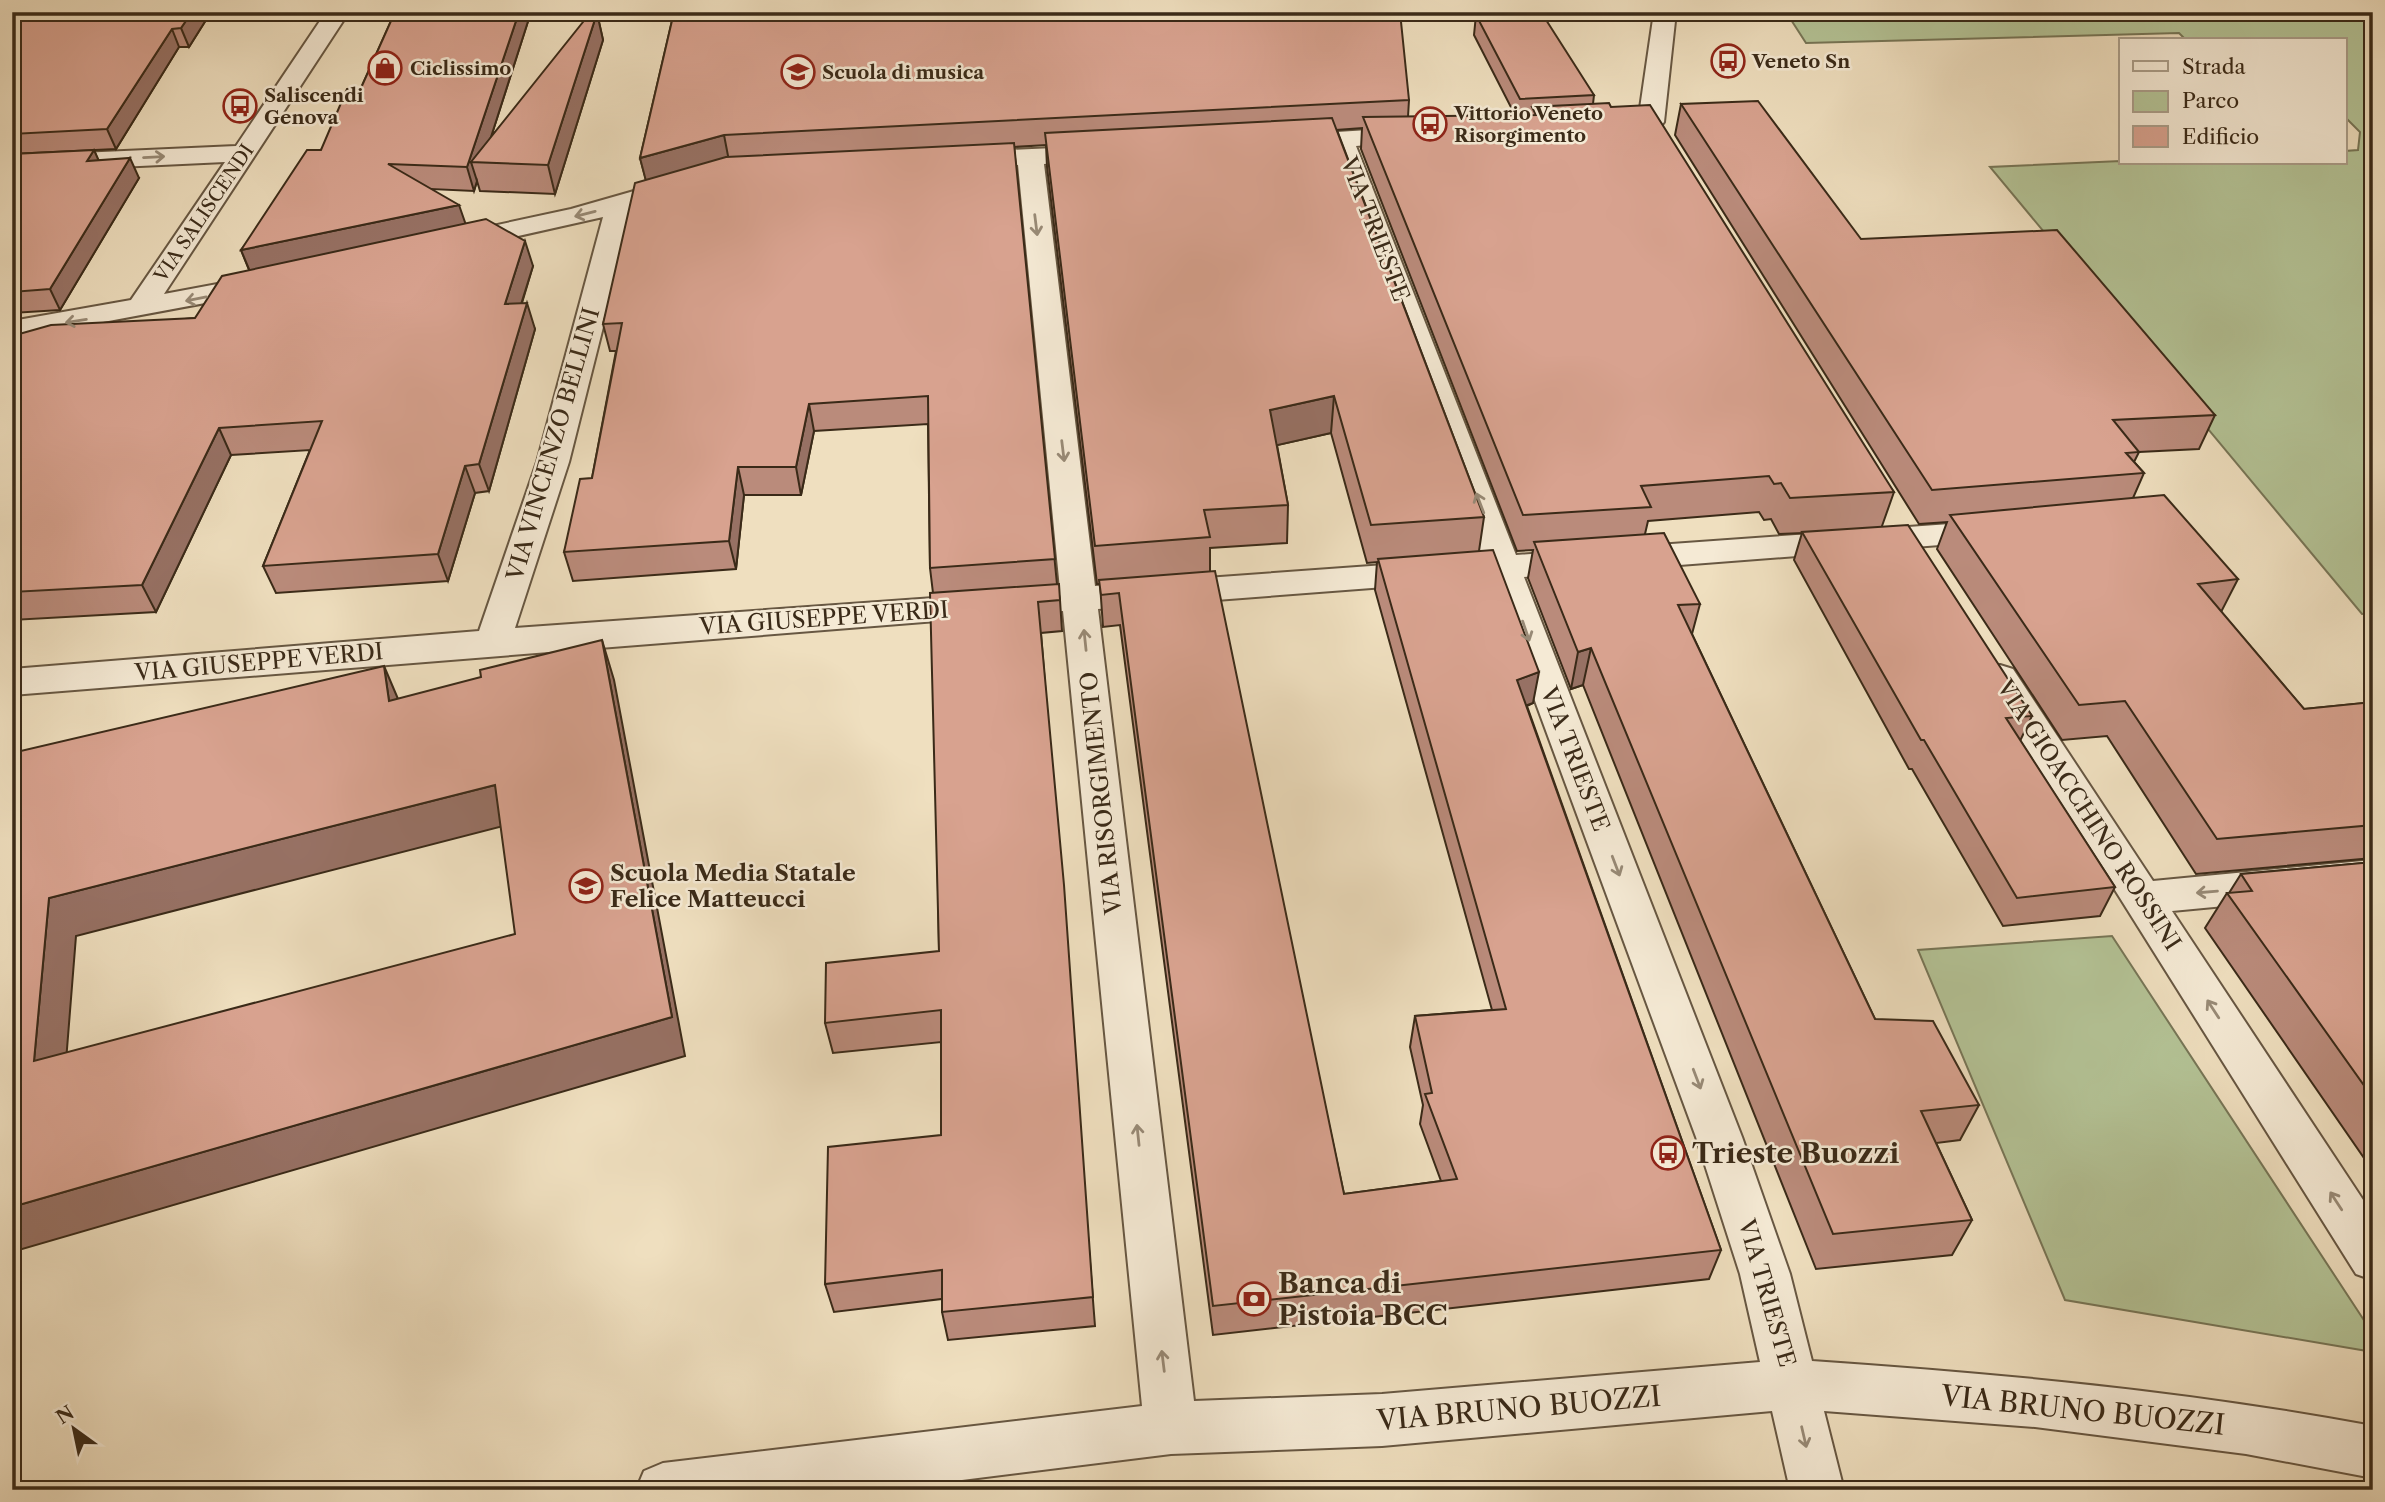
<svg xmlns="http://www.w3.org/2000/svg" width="2385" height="1502" font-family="'Libre Caslon Text',serif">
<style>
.green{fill:#b4c396;stroke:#777657;stroke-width:2}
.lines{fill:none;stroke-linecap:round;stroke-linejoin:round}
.street-casing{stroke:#675742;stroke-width:4}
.street{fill:#f5ead5;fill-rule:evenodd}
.wall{fill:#ba8b7b;stroke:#3a2a18;stroke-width:2;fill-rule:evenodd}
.shaded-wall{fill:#977164;stroke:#3a2a18;stroke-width:2}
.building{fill:#d8a28f;stroke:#3a2a18;stroke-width:2;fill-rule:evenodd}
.oneway{stroke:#988a76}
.labels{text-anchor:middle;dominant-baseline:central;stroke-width:5;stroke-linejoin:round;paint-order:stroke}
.far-poi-label{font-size:19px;font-weight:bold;fill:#3a2a18;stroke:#f5ead5;text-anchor:start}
.far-street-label{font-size:19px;fill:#3a2a18;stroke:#f5ead5}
.street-label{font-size:23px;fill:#3a2a18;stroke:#f5ead5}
.poi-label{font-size:23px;font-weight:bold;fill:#3a2a18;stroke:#f5ead5;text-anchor:start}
.near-poi-label{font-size:28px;font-weight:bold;fill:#3a2a18;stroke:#f5ead5;text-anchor:start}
.near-street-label{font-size:28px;fill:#3a2a18;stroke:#f5ead5}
</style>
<rect width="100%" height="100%" fill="#efdfbf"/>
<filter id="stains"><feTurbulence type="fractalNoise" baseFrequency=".00286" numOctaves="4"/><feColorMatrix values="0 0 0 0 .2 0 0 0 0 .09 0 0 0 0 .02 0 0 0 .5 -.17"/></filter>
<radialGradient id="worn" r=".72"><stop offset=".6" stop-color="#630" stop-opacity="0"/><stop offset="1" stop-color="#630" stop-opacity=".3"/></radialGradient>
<!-- green -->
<path class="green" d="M1786 12H2373V613L2362 614 1990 167 2121 161 2345 163V151L2358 150 2360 132 2345 117V40H2186L2179 33 1806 43Z
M2112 936 2373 1334V1352L2065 1300 1918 950Z"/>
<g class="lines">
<defs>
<path id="street" d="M326 12H349L164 294 260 276 270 279 274 285 270 291 12 339V321L131 300 225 162 12 172V156L236 146Z
M1654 12H1676L1664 122 1660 127H1642L1638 122Z
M1415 127 1424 130 1428 135 1424 140 1356 146 1516 555 1992 521 2004 524 2009 531 2004 538 1992 541 1524 577 1742 1137 1790 1274 1812 1361C2002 1374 2184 1391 2373 1426V1478L2246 1454 2035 1427 1824 1411 1844 1490H1790L1772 1411 1382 1446 1171 1454 882 1490H636L644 1471 663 1463 1142 1406 1063 611 12 695V669L479 631 537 462 603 217 456 250 446 248 442 242 446 236 571 209 683 177 692 179 696 185 692 191 633 208 569 462 515 628 1060 589 1018 165H956L952 160 956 155 965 152 1097 146 1106 149 1110 154 1106 159 1044 164 1095 586 1482 558 1331 148H1281L1277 143 1281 138 1290 135ZM1490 579 1696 1137 1740 1274 1760 1362 1382 1394 1194 1401 1098 609Z
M2000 665 2013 669 2153 881 2373 860V892L2172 911 2373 1215V1280L2356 1274 1982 678 1987 669Z"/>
</defs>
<!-- street casing -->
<use href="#street" class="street-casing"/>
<!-- street -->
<use href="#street" class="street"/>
</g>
<!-- wall -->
<path class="wall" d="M12 12H211L189 47H179L116 149 12 154Z
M395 12H531L491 137 597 13 603 40 555 194 480 191 477 181 474 191 432 189 465 223 533 266 522 303 535 329 489 491 475 493 448 581 276 593 263 566 310 450 231 455 156 612 12 620V336L195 318 249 270 241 250 321 150 361 88Z
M674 12 1409 100 1408 117 1515 115 1474 35 1476 15 1594 95 1593 104 1894 492 1882 526 2032 716 2020 741 2115 887 2100 916 2003 926 1912 769H1909L1794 560 1802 533 1779 534 1771 519 1764 520 1759 512 1648 521 1645 534 1700 604 1692 634 1875 1019 1979 1105 1960 1140 1936 1143 1972 1220 1952 1255 1816 1269 1583 685 1571 689 1528 578 1533 550 1517 551 1361 149 1362 128 1337 130 1484 517 1479 551 1533 703 1527 706 1721 1250 1709 1279 1213 1335 1120 625 1103 627 1100 584H1097L1047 167 1046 145 1014 147 1057 584 1060 600 1062 631 1041 633 1095 1326 948 1340 942 1312V1299L834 1312 825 1284 941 1135V1042L833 1053 825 1023 939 951 933 593 930 568 928 424 814 431 801 495H744L736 569 573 581 564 552 592 478 616 351H610L603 324 646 180 640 158ZM1331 433 1367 563 1377 562 1375 590 1492 1010 1415 1016 1410 1047 1423 1105 1420 1124 1441 1181 1344 1194 1210 572V548L1287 543 1288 505 1277 445Z
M1681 104 1861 239 2215 415 2199 449 2139 452 2134 462 2144 473 2133 498 2238 579 2221 612 2304 709 2373 702V858L2196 874 2107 736 2062 740 1937 549 1947 522 1919 524 1675 135Z
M94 150 98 160 139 178 60 310 12 313V154Z
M2373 862V1171L2205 928 2227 893H2229L2241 874Z"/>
<!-- shaded-wall -->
<path class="shaded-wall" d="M192 12H211L189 47 181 28Z
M519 12H531L483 162H471L477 181 474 191 467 167Z
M597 13 603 40 555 194 548 165Z
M172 29 179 47 116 149 107 129Z
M724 135 729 161 647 185 640 158Z
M94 150 103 170 87 161Z
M130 158 139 178 60 310 50 289Z
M459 205 467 228 251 274 241 250Z
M525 241 533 266 513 330 505 304Z
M527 303 535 329 489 491 479 464Z
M1334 396 1331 433 1269 447 1270 410Z
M809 404 814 431 801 495 796 467Z
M219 428 231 455 156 612 142 585Z
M465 466 475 493 448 581 438 554Z
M738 467 744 495 736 569 729 541Z
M602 640 614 680 685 1056 12 1252V1207L672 1017Z
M1591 648 1583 685 1571 689 1578 652Z
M384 666 401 706 389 701Z
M1539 672 1533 703 1512 711 1517 680Z
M495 785 511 824 76 936 63 1099 34 1061 49 898Z"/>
<!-- building -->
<path class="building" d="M12 12H192L181 28 172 29 107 129 12 134Z
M395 12H519L467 167 388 164 459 205 241 250 307 150H321L347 89 361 88Z
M591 12 597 13 548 165 471 162Z
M674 12H1400L1409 100 724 135 640 158Z
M1541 12 1594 95 1520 99 1476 15Z
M1758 101 1861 239 2057 230 2215 415 2113 420 2139 452 2126 453 2144 473 1932 490 1681 104Z
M1609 103 1611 107 1650 105 1894 492 1790 498 1781 483 1774 484 1769 476 1641 486 1651 507 1523 515 1363 117 1536 115 1532 107Z
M1332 118 1484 517 1371 525 1334 396 1270 410 1288 505 1204 510 1210 537 1095 546 1045 133Z
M1014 143 1055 559 930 568 928 396 809 404 796 467H738L729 541 564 552 580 479 592 478 622 323 603 324 635 183 726 157Z
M94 150 87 161 130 158 50 289 12 292V154Z
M486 219 525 241 505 304 527 303 479 464 465 466 438 554 263 566 322 421 219 428 142 585 12 592V336L51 325 195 318 222 276Z
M2164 495 2238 579 2198 584 2304 709 2373 702V825L2217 839 2125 701 2079 705 1950 515Z
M1908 525 2032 716 2006 718 2115 887 2017 898 1924 740H1921L1802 532Z
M1664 533 1700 604 1678 605 1875 1019 1933 1021 1979 1105 1921 1111 1972 1220 1833 1234 1591 648 1578 652 1534 542Z
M1493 550 1539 672 1517 680 1721 1250 1213 1306 1119 593 1101 595 1099 580 1215 571 1344 1194 1457 1179 1425 1094 1432 1093 1415 1016 1506 1009 1378 559Z
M1059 584 1060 600 1038 602 1064 885 1093 1297 942 1312V1270L825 1284 828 1147 941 1135V1010L825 1023 826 963 939 951 930 593Z
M602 640 672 1017 12 1207V753L384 666 389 701 481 677 480 670ZM495 785 515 934 34 1061 49 898Z
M2373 862V1098L2227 893 2252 891 2241 874Z"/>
<!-- one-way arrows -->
<defs><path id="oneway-shaft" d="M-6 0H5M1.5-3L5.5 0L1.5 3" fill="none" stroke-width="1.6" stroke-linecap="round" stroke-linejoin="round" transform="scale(1.75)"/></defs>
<g class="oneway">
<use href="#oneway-shaft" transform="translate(154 157) rotate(-3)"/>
<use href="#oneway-shaft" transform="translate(585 214) rotate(166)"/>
<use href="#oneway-shaft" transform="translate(1036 225) rotate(83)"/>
<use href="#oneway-shaft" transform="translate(196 299) rotate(169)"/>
<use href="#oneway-shaft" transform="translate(76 321) rotate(171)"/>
<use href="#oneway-shaft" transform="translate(1063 451) rotate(83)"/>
<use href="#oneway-shaft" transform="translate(1480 503) rotate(-111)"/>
<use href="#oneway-shaft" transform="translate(1526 631) rotate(71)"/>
<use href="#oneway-shaft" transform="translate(1085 640) rotate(-96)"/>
<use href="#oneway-shaft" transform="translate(1616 866) rotate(69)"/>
<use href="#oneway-shaft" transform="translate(2207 892) rotate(175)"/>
<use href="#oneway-shaft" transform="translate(2213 1009) rotate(-123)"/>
<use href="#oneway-shaft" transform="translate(1697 1079) rotate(69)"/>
<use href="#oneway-shaft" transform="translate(1138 1135) rotate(-96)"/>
<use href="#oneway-shaft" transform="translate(2336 1201) rotate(-123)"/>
<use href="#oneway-shaft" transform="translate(1163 1361) rotate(-97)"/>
<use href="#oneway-shaft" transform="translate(1804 1437) rotate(77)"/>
</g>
<!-- icons -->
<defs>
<symbol id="bus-ring" viewBox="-11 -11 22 22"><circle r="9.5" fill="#f5ead5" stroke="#8f2418" stroke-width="1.5"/><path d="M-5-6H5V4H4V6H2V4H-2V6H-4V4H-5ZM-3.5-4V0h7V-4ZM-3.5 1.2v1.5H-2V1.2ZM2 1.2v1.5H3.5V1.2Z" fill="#8f2418"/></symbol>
<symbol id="shop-ring" viewBox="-11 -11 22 22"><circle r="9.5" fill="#f5ead5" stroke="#8f2418" stroke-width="1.5"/><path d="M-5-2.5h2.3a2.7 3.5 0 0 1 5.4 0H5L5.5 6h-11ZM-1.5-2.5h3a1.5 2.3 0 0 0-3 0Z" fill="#8f2418"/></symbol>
<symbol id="school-ring" viewBox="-11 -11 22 22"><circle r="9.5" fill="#f5ead5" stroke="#8f2418" stroke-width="1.5"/><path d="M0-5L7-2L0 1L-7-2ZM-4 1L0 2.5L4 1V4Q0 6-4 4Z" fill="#8f2418"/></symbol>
<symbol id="bank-ring" viewBox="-11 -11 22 22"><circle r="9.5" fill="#f5ead5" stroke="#8f2418" stroke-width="1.5"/><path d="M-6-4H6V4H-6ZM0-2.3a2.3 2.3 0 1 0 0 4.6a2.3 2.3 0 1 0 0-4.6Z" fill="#8f2418"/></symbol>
</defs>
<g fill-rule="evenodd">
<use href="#bus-ring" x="1709" y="42" width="38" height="38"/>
<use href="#shop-ring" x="366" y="49" width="38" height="38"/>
<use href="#school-ring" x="779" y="53" width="38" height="38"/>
<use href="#bus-ring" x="221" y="87" width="38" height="38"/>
<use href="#bus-ring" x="1411" y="105" width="38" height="38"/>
<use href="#school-ring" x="567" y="867" width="38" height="38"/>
<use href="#bus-ring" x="1649" y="1134" width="38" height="38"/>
<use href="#bank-ring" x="1235" y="1280" width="38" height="38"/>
</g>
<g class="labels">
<!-- far-poi labels -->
<g class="far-poi-label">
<text x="1752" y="61">Veneto Sn</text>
<text x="410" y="68">Ciclissimo</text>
<text x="822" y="72">Scuola di musica</text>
<text x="264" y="95">Saliscendi<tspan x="264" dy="22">Genova</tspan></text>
<text x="1454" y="113">Vittorio Veneto<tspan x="1454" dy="22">Risorgimento</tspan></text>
</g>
<!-- far-street labels -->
<g class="far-street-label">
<text transform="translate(204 213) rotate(-56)">VIA SALISCENDI</text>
</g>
<!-- street labels -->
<g class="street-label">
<text transform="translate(1375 229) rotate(69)">VIA TRIESTE</text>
<text transform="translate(553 444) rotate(-74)">VIA VINCENZO BELLINI</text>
<text transform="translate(824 618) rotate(-4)">VIA GIUSEPPE VERDI</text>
<text transform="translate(259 662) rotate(-5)">VIA GIUSEPPE VERDI</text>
<text transform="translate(1575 759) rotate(69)">VIA TRIESTE</text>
<text transform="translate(1101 793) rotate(-96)">VIA RISORGIMENTO</text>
<text transform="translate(2089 815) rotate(57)">VIA GIOACCHINO ROSSINI</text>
<text transform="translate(1767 1293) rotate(74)">VIA TRIESTE</text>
</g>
<!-- poi labels -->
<g class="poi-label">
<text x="610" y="873">Scuola Media Statale<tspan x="610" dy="26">Felice Matteucci</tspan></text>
</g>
<!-- near-poi labels -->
<g class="near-poi-label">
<text x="1692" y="1153">Trieste Buozzi</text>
<text x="1278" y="1283">Banca di<tspan x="1278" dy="32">Pistoia BCC</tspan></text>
</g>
<!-- near-street labels -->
<g class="near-street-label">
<text transform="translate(1519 1408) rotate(-5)">VIA BRUNO BUOZZI</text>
<text transform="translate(2083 1410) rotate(6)">VIA BRUNO BUOZZI</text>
</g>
</g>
<!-- margin -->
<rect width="2385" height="1502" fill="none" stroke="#efdfbf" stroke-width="42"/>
<rect x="14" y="14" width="2357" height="1474" fill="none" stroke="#3a2a18" stroke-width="3.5"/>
<rect x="21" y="21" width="2343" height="1460" fill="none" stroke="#3a2a18" stroke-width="2"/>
<!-- legend -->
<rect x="2119" y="38" width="228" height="126" fill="#f5ead5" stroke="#aa9d89" stroke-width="2"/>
<rect x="2133" y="61" width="35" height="10" fill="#f5ead5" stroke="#aa9d89" stroke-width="2"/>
<text x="2182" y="74" font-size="21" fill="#3a2a18">Strada</text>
<rect x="2133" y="91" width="35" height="21" fill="#b4c396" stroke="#aa9d89" stroke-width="2"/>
<text x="2182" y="108" font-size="21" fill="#3a2a18">Parco</text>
<rect x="2133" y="126" width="35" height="21" fill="#d8a28f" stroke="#aa9d89" stroke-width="2"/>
<text x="2182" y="144" font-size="21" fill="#3a2a18">Edificio</text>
<!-- north arrow -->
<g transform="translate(74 1429) rotate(327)" stroke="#f5ead5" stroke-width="5" paint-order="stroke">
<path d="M0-5L12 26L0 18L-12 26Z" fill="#3a2a18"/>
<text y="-10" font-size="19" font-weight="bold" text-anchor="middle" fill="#3a2a18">N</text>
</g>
<rect width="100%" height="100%" filter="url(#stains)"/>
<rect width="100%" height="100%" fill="url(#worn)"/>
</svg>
